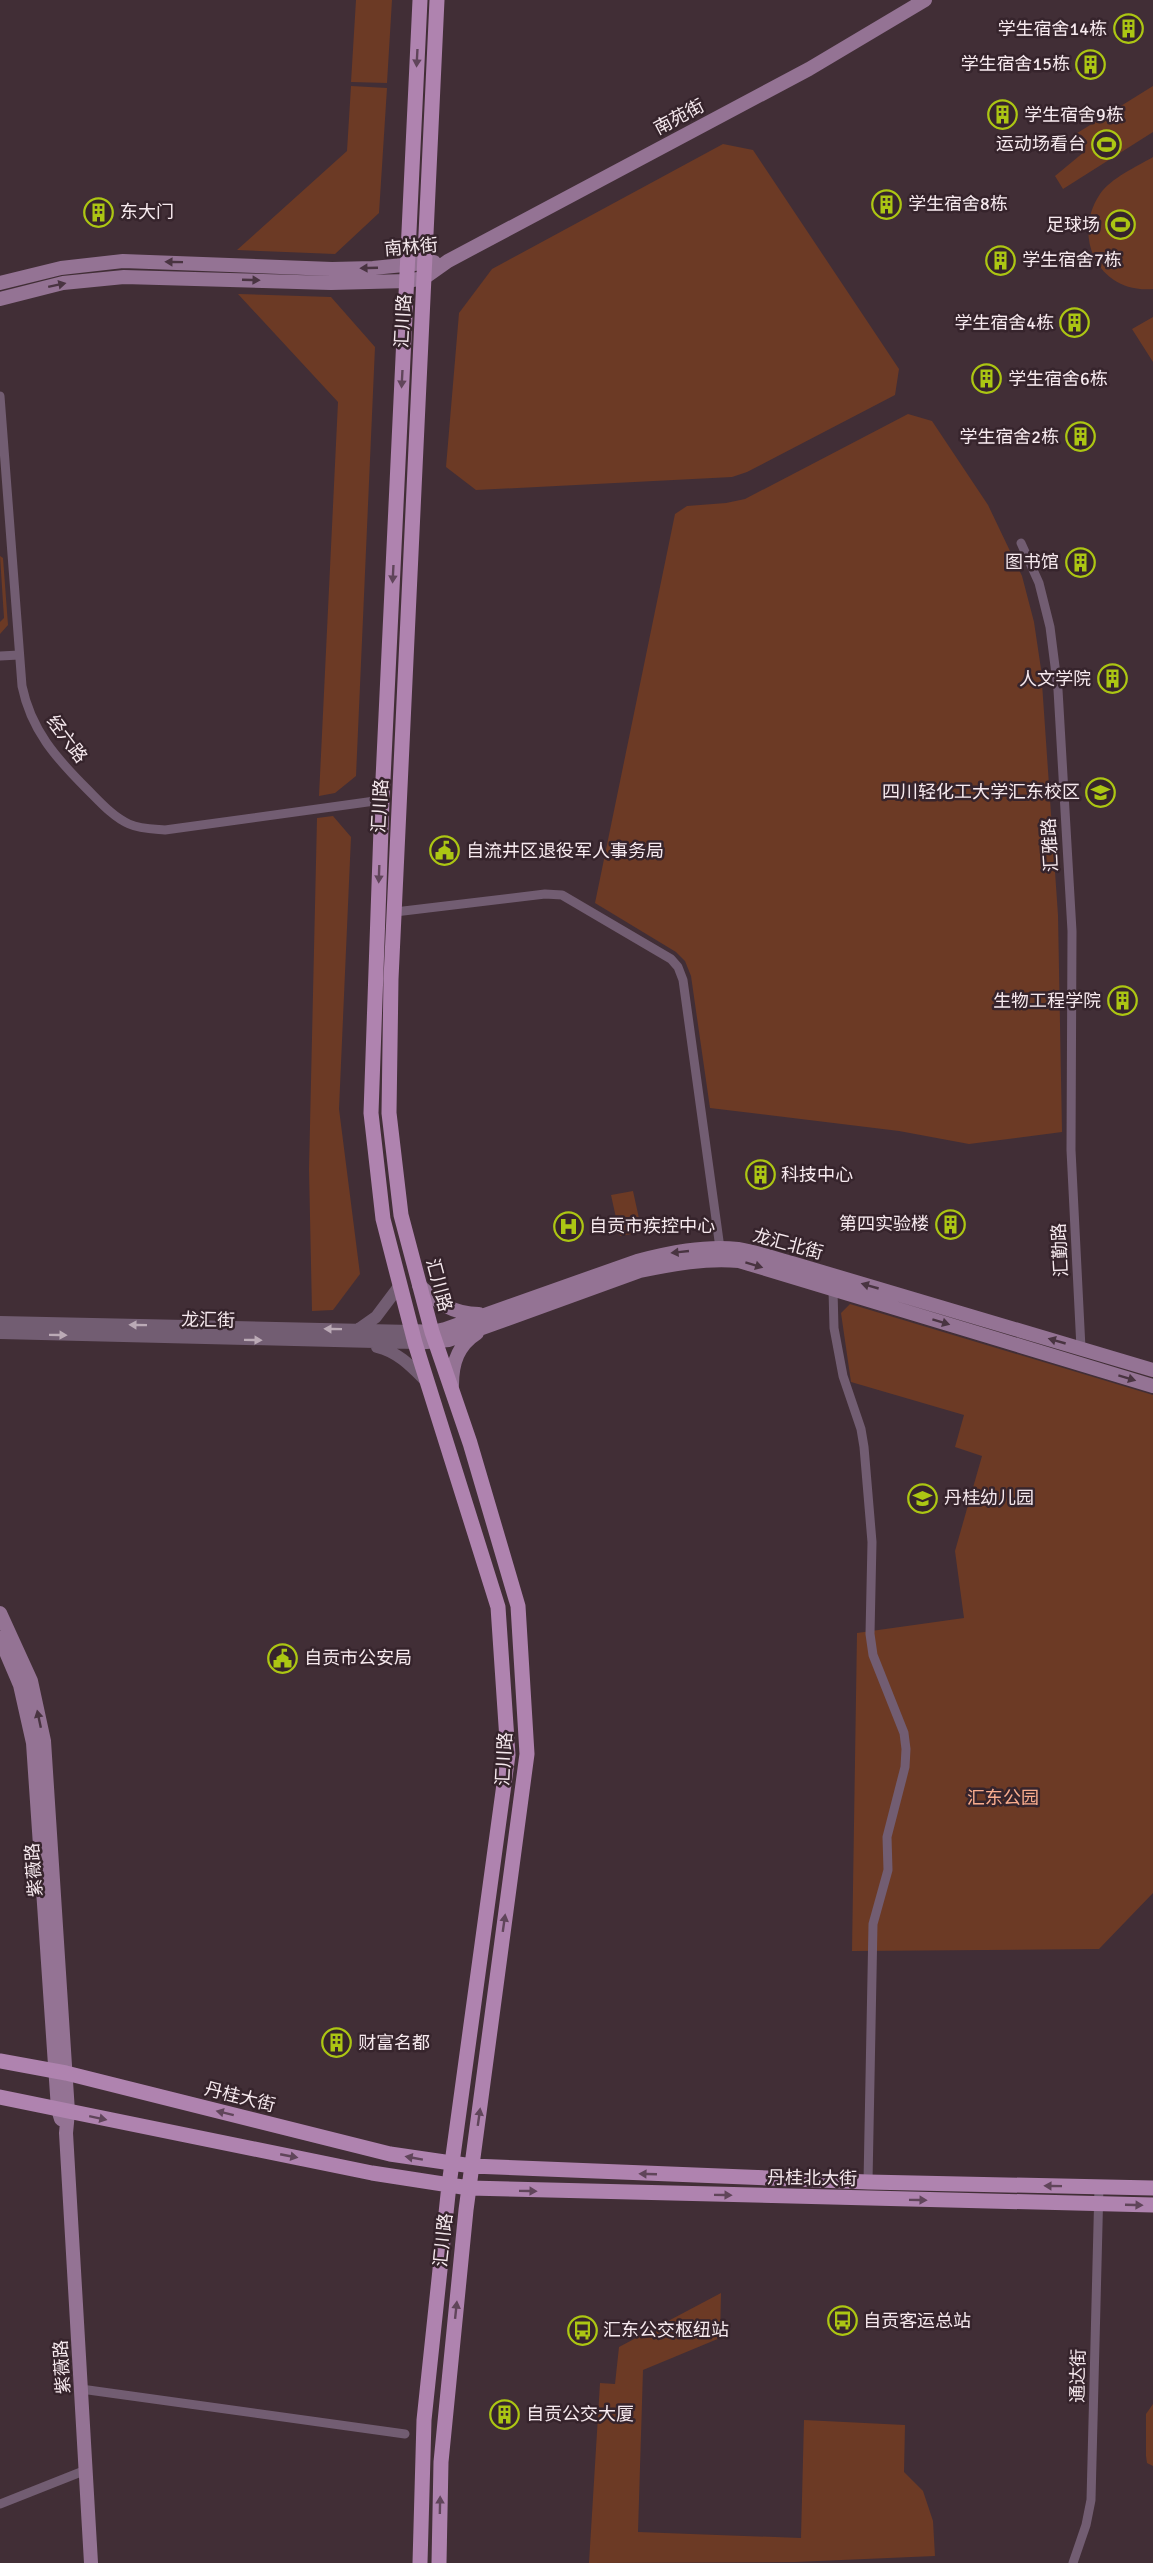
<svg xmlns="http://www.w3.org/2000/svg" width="1153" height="2563" font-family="Signika,'Noto Sans SC',sans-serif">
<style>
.green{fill:#6c3a25}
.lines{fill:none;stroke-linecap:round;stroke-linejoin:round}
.minor{stroke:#725d72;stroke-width:9}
.tertiary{stroke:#725d72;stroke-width:12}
.secondary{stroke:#947394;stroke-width:14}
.primary{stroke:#af83af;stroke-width:15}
.oneway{fill:#60455a}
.oneway2{fill:#493441}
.oneway3{fill:#bbaab6}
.labels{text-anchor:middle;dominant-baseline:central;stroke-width:5;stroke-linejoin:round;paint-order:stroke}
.poi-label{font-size:18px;fill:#f6e9ee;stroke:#36242c;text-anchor:start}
.street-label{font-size:18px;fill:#f6e9ee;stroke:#36242c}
.park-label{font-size:18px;fill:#f9ad8e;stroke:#36242c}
</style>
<rect width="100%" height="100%" fill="#412e36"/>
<!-- green -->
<path class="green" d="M356 0H392L387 83 351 82Z
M351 86 387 88 379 213 335 254 237 250 347 151Z
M1153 86V132L1063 189 1055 176 1084 152 1074 135Z
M723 144 753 150 899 369 895 395 747 472 732 477 476 490 446 467 459 313 492 269Z
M1153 157V289C1099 294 1071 237 1100 194 1111 178 1136 167 1153 157Z
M238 294 331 297 375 347 356 776 335 793 319 796 338 402Z
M1153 317V362L1132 329Z
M908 414 932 421 988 505 1022 576 1034 622 1041 669 1058 915 1062 1132 969 1144 899 1131 710 1108 691 976 685 961 676 952 595 903 675 514 687 506 726 503 745 499Z
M0 556 3 558 8 625 0 634V622L4 618Z
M333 816 351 837 339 1109 360 1274 333 1310 312 1311 309 1169 317 818Z
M633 1191 642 1232 620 1236 611 1195Z
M850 1304 1153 1395V1893L1099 1949 852 1951 857 1633 964 1618 955 1551 982 1456 955 1447 964 1415 851 1382 841 1313Z
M721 2293 720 2338 643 2370 638 2532 801 2538 804 2420 905 2425 904 2472 923 2491 933 2521 935 2556 795 2562 589 2563 600 2383 615 2384 619 2347Z
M1153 2404V2466L1147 2463 1146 2456V2414Z"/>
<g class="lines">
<!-- minor -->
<path class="minor" d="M0 396 22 686C31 730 56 758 87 789 99 801 113 817 129 824 140 829 153 829 165 830L382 800
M1021 543 1039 583 1050 627 1058 690 1072 931 1071 1150 1081 1348
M0 656 19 655
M395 912 545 894 562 895 671 959 678 967 683 980 720 1248
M833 1290 834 1328 843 1376 861 1429 864 1447 872 1542 870 1634 873 1655 904 1733 906 1749 905 1767 887 1837 888 1870 873 1924 868 2182
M81 2389 405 2434
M0 2504 86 2470
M1073 2563 1086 2525 1091 2500 1099 2186"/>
<!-- tertiary -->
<path class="tertiary" d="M0 1322 412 1331
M359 1329 376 1317 400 1285
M0 1333 415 1343
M377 1347C398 1352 411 1366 426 1381"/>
<!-- secondary -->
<path class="secondary" d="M0 283 61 268 123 261 332 269 373 268 434 262
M0 299 63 283 124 277 331 283 407 281 424 278 448 261 809 69 925 0
M419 1285C438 1303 453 1314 479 1314
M412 1331 432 1332 445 1329 637 1261C668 1253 705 1245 738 1249 756 1252 774 1258 792 1263L1153 1370
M415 1343 449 1340 640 1271C673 1264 706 1258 739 1261L1153 1386
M452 1385C452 1363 458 1345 477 1333
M0 1613 31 1681 44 1741 68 2112 66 2133 91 2563
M0 1638 20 1685 33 1743 58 2109 61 2119"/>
<!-- primary -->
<path class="primary" d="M420 0 382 800 371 1113 383 1219 415 1343 498 1607 508 1755 449 2185 424 2420 420 2563
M437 0 391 979 389 1113 401 1215 432 1332 470 1443 518 1606 527 1754 466 2210 441 2462 439 2563
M0 2061 66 2073 390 2154 472 2166 868 2182 1153 2188
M0 2097 372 2173 469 2188 1153 2205"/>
</g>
<!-- one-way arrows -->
<defs><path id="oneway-solid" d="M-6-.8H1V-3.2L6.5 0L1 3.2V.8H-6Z" transform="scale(1.5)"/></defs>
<g class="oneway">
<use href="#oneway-solid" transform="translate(417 58) rotate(93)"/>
<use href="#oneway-solid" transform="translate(402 379) rotate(93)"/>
<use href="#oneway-solid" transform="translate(393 574) rotate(93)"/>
<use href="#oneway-solid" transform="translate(379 874) rotate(92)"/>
<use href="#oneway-solid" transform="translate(504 1923) rotate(-82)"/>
<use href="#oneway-solid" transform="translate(225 2113) rotate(-166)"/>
<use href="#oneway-solid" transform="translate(479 2117) rotate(-82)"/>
<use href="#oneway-solid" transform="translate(98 2118) rotate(12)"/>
<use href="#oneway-solid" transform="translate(289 2156) rotate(11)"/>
<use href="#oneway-solid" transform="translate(414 2158) rotate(-170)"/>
<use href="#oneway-solid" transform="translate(648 2174) rotate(-178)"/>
<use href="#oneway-solid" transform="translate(1053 2186) rotate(-179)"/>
<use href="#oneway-solid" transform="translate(528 2191) rotate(1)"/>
<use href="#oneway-solid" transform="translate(723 2195) rotate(1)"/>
<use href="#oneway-solid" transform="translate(918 2200) rotate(1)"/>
<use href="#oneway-solid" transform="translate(1134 2205) rotate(2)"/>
<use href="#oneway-solid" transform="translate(456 2310) rotate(-84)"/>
<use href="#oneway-solid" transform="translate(440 2505) rotate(-89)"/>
</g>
<g class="oneway2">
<use href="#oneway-solid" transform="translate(174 262) rotate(-179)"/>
<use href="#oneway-solid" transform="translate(369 268) rotate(178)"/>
<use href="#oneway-solid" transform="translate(251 280) rotate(2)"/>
<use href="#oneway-solid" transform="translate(57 285) rotate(-12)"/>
<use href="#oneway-solid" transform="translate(680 1252) rotate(174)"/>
<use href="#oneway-solid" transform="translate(754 1265) rotate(17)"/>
<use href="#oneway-solid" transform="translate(870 1286) rotate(-164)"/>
<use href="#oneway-solid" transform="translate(941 1322) rotate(17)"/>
<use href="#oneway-solid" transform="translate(1057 1341) rotate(-164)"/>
<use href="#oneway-solid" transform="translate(1127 1378) rotate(17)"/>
<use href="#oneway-solid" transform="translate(39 1719) rotate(-102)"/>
</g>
<g class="oneway3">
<use href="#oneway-solid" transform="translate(138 1325) rotate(-179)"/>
<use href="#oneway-solid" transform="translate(333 1329) rotate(-179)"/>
<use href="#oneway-solid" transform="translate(58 1335) rotate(1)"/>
<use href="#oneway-solid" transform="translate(253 1340) rotate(1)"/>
</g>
<!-- icons -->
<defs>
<symbol id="building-ring" viewBox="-11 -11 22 22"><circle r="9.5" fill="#36242c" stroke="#acc613" stroke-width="1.5"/><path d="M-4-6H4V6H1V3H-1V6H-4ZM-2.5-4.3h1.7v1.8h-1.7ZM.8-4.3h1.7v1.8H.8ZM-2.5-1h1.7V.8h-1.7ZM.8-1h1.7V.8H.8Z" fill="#acc613"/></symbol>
<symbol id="stadium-ring" viewBox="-11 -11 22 22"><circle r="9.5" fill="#36242c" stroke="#acc613" stroke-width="1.5"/><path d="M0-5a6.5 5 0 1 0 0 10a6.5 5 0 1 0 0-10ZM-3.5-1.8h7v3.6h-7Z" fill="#acc613"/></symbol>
<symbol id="university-ring" viewBox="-11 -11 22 22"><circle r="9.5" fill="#36242c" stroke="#acc613" stroke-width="1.5"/><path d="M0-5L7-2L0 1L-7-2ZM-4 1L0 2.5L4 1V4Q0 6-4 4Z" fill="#acc613"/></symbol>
<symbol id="civic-ring" viewBox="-11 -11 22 22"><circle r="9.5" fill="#36242c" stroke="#acc613" stroke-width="1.5"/><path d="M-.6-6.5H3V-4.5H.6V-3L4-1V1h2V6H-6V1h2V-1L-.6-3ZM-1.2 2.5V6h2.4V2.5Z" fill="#acc613"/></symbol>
<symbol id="hospital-ring" viewBox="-11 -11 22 22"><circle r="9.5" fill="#36242c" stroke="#acc613" stroke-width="1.5"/><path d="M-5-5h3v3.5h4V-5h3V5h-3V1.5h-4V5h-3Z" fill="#acc613"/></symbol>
<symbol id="school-ring" viewBox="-11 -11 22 22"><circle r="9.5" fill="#36242c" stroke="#acc613" stroke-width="1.5"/><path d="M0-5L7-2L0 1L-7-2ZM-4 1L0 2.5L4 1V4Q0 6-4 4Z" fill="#acc613"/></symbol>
<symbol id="bus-ring" viewBox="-11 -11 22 22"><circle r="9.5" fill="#36242c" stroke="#acc613" stroke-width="1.5"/><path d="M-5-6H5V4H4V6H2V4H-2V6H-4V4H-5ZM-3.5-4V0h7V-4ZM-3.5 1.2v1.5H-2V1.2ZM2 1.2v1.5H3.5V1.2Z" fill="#acc613"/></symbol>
</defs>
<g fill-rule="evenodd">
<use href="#building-ring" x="1112" y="12" width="33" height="33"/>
<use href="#building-ring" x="1074" y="48" width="33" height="33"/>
<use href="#building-ring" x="986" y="98" width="33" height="33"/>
<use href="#stadium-ring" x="1090" y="128" width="33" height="33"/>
<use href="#building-ring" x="870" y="188" width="33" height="33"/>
<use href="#building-ring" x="82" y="196" width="33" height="33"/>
<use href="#stadium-ring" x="1104" y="208" width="33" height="33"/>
<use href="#building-ring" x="984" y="244" width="33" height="33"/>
<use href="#building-ring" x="1058" y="306" width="33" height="33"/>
<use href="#building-ring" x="970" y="362" width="33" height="33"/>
<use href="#building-ring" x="1064" y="420" width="33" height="33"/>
<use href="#building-ring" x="1064" y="546" width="33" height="33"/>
<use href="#building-ring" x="1096" y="662" width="33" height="33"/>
<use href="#university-ring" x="1084" y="776" width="33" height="33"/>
<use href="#civic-ring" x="428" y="834" width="33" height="33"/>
<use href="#building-ring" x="1106" y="984" width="33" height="33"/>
<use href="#building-ring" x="744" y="1158" width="33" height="33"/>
<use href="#building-ring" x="934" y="1208" width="33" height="33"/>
<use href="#hospital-ring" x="552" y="1210" width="33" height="33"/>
<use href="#school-ring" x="906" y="1482" width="33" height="33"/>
<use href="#civic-ring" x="266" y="1642" width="33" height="33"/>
<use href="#building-ring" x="320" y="2026" width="33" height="33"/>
<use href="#bus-ring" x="826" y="2304" width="33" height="33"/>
<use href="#bus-ring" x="566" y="2314" width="33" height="33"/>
<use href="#building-ring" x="488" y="2398" width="33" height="33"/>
</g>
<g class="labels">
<!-- poi labels -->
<g class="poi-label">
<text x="1107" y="29" text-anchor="end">学生宿舍14栋</text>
<text x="1070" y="64" text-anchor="end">学生宿舍15栋</text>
<text x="1024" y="115">学生宿舍9栋</text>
<text x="1086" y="144" text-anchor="end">运动场看台</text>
<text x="908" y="204">学生宿舍8栋</text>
<text x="120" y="212">东大门</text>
<text x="1100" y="225" text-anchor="end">足球场</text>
<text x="1022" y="260">学生宿舍7栋</text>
<text x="1054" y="323" text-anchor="end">学生宿舍4栋</text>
<text x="1008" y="379">学生宿舍6栋</text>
<text x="1059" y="437" text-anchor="end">学生宿舍2栋</text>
<text x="1059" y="562" text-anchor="end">图书馆</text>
<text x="1091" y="679" text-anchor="end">人文学院</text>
<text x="1080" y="792" text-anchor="end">四川轻化工大学汇东校区</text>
<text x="466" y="851">自流井区退役军人事务局</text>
<text x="1101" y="1001" text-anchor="end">生物工程学院</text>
<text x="781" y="1175">科技中心</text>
<text x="929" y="1224" text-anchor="end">第四实验楼</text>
<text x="589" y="1226">自贡市疾控中心</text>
<text x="944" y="1498">丹桂幼儿园</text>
<text x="304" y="1658">自贡市公安局</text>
<text x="358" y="2043">财富名都</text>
<text x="863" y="2321">自贡客运总站</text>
<text x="603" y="2330">汇东公交枢纽站</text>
<text x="526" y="2414">自贡公交大厦</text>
</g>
<!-- street labels -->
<g class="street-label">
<text transform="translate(679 117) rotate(-28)">南苑街</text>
<text transform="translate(411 247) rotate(-5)">南林街</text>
<text transform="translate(403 321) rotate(-87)">汇川路</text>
<text transform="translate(67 739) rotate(53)">经六路</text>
<text transform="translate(380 806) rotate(-87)">汇川路</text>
<text transform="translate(1050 845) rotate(-93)">汇雅路</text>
<text transform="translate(788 1244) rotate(15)">龙汇北街</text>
<text transform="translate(1060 1250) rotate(-93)">汇勤路</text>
<text transform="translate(439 1285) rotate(75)">汇川路</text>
<text transform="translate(208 1320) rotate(1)">龙汇街</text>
<text transform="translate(504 1759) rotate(-87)">汇川路</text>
<text transform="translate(34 1870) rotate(-94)">紫薇路</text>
<text transform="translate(240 2097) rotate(14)">丹桂大街</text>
<text transform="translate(812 2178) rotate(1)">丹桂北大街</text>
<text transform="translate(443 2240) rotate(-84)">汇川路</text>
<text transform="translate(62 2367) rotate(-93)">紫薇路</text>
<text transform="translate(1078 2376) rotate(-89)">通达街</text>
</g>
<!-- park labels -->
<g class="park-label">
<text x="1003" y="1798">汇东公园</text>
</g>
</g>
</svg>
